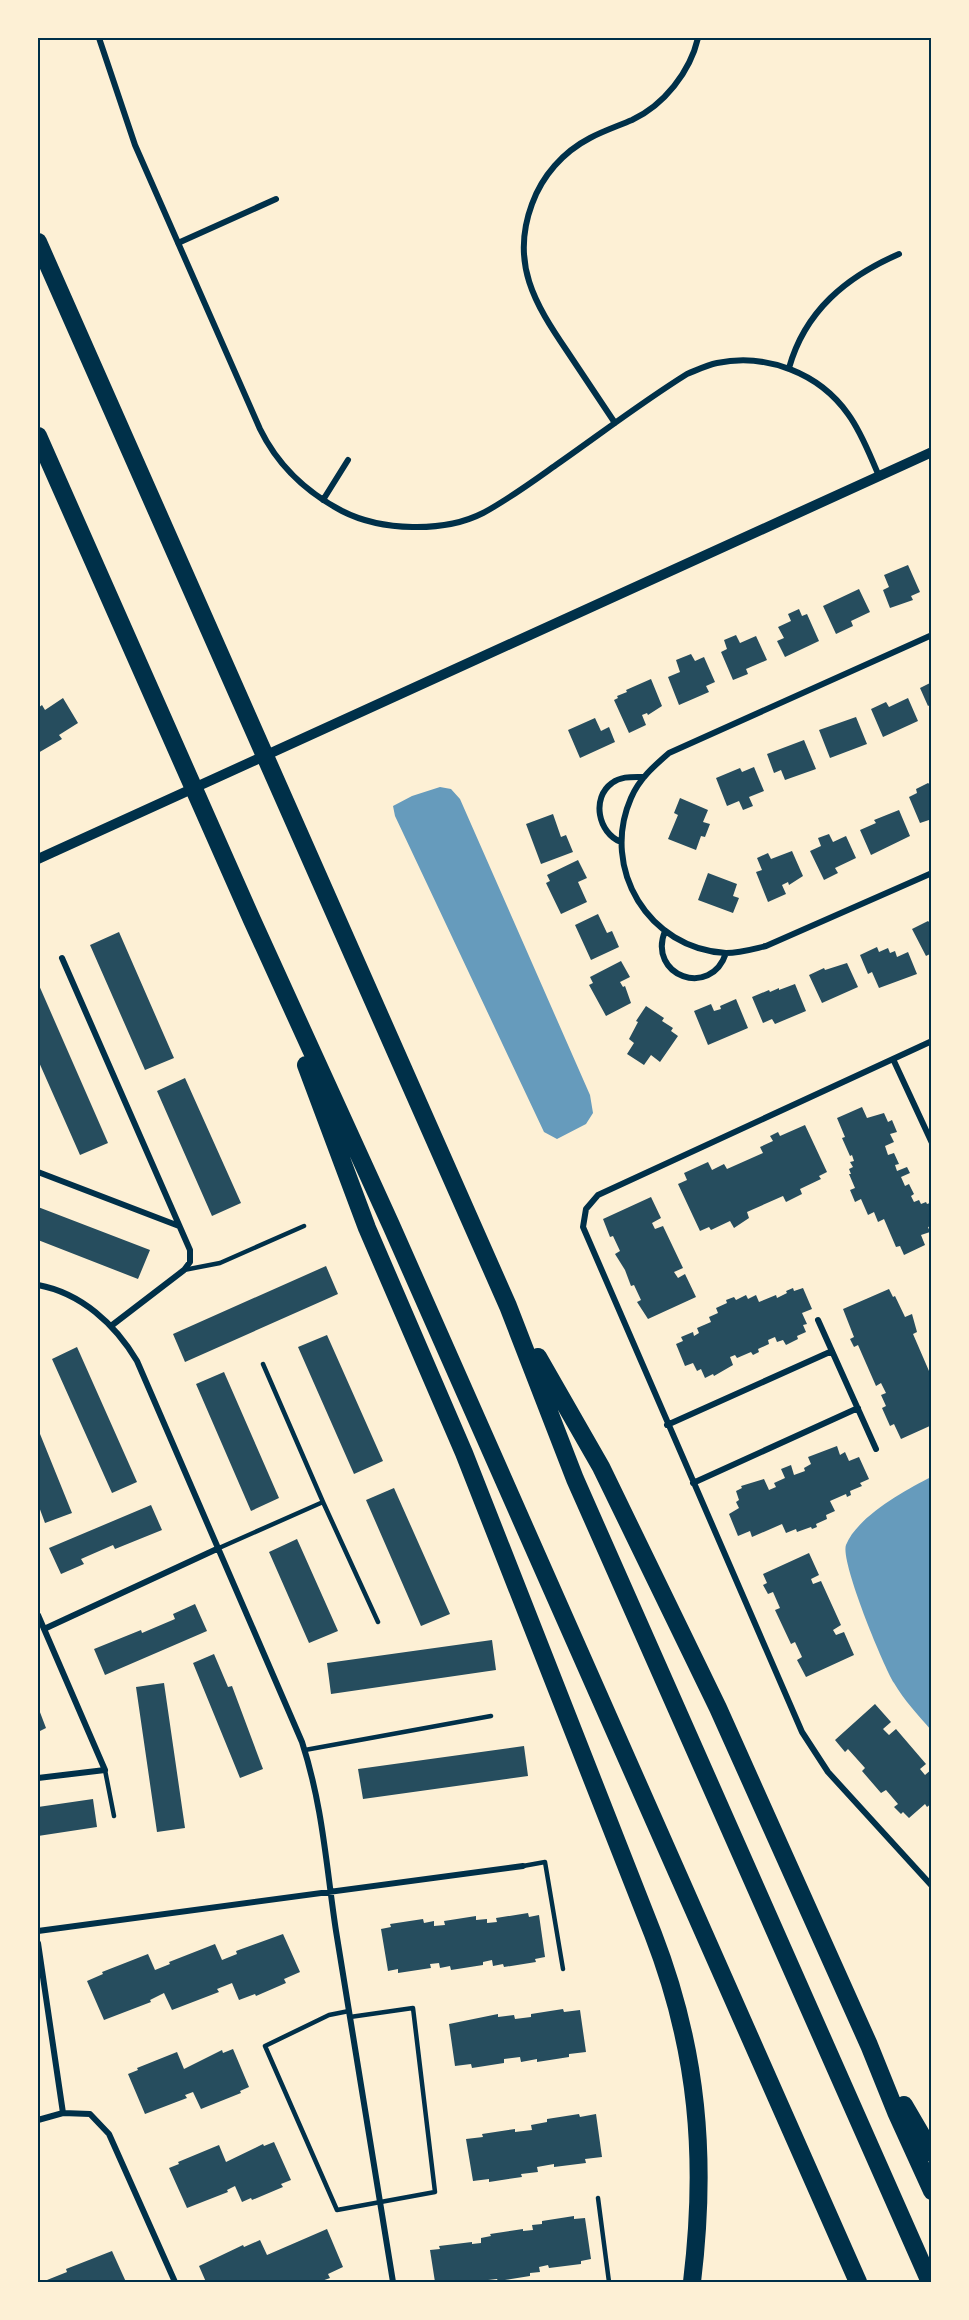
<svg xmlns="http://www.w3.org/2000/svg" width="969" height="2320" font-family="'Alegreya Sans',sans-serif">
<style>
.water{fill:#669bbc}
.building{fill:#264d5e}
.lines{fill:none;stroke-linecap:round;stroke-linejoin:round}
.service{stroke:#003049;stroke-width:4.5}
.minor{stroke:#003049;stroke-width:6}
.tertiary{stroke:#003049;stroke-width:10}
.motorway{stroke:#003049;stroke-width:18}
.neatline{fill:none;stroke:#003049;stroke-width:2}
</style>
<rect width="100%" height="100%" fill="#fdf0d5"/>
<!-- water -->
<path class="water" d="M440 787 451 789 460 799 590 1095 593 1113 586 1124 557 1139 544 1132 395 816 393 806 412 796Z
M931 1477H932L931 1730C918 1715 904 1700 894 1683 883 1665 840 1561 846 1545 857 1517 905 1490 931 1477Z"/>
<!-- building -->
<path class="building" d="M908 565 920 592 911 596 913 600 890 608 883 590 889 587 884 575Z
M859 589 870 612 851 621 853 626 836 634 823 606Z
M799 609 802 616 807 614 819 641 785 657 777 641 784 638 778 627 791 621 788 614Z
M736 635 740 643 756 636 767 660 746 669 748 674 733 680 721 652 727 649 724 640Z
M691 654 695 661 704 657 715 682 706 686 709 692 679 705 668 677 680 672 676 660Z
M651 679 662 706 648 715 647 713 642 715 646 725 629 733 614 700 618 698 617 696 627 692 626 690Z
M932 682V704L928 706 920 688Z
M63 698 78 723 59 735 62 739 38 753V708L42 705 45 710Z
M908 698 918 721 883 737 871 709 886 702 889 707Z
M856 717 867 744 830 758 819 730Z
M595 718 601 731 609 727 615 742 580 758 568 730Z
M804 740 816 769 785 780 781 770 774 773 767 754Z
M754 767 764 791 749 797 753 806 743 810 739 801 727 806 716 778 740 768 742 772Z
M928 783 932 786V819L920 823 909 797 917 793 916 789Z
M680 798 708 810 703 822 710 824 705 837 701 836 696 850 668 839 678 815 674 813Z
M899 810 910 836 871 855 860 830 876 823 874 820Z
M553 814 561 837 566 835 573 852 541 864 526 824Z
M829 834 833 842 846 836 856 858 835 868 838 873 824 880 810 851 821 846 818 838Z
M792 851 803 876 789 885 788 882 782 885 786 894 768 902 756 872 762 870 757 858 768 853 771 859Z
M578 860 587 878 578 882 587 902 561 914 546 883 550 881 547 875Z
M708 873 737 884 733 896 739 898 733 913 698 900Z
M598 914 607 933 612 931 619 947 591 960 575 925Z
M928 921 932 925V953L926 956 912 929Z
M119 932 174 1058 145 1070 90 945Z
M877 947 879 952 888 948 890 953 895 951 897 957 908 952 917 974 879 988 872 972 868 974 860 955Z
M621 961 630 977 620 982 623 987 625 986 631 1003 606 1016 589 985 593 983 590 977Z
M847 963 858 987 822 1003 809 975 824 968 825 970Z
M38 983 108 1143 80 1155 38 1060Z
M795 984 806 1011 775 1024 772 1019 763 1023 752 997 769 990 770 992 779 988V990Z
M736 999 748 1028 708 1045 694 1011 711 1004 714 1011 721 1009 720 1006Z
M646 1006 664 1018 662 1021 673 1028 671 1031 678 1036 660 1062 651 1055 644 1065 627 1054 634 1043 629 1039 638 1022 636 1021Z
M185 1078 241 1203 212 1216 157 1091Z
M862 1107 867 1118 884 1113 888 1122 892 1120 897 1132 890 1134 894 1142 885 1146 888 1155 894 1153 899 1164 895 1165 897 1171 907 1167 910 1173 901 1177 905 1186 909 1184 914 1194 911 1196 914 1202 919 1200 921 1204 926 1202 927 1204 930 1203 932 1207V1226L928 1227 930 1232 921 1235 925 1245 904 1255 900 1246 896 1247 884 1219 878 1222 874 1212 868 1215 861 1199 855 1202 850 1190 855 1188 849 1174H851L849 1169 853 1167 850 1162 854 1161 852 1155 850 1156 842 1138 845 1137 837 1118Z
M805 1125 827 1172 819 1176 821 1179 800 1189 802 1194 786 1202 783 1196 747 1212 749 1218 734 1228 730 1221 711 1230 709 1227 700 1231 678 1184 687 1180 684 1173 708 1162 712 1170 724 1164 727 1169 763 1153 760 1147 773 1141 770 1136 778 1132 780 1136Z
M651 1197 661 1218 652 1223 655 1229 663 1226 683 1268 674 1272 678 1278 685 1274 696 1297 648 1319 637 1302 641 1300 634 1285 631 1286 625 1270 615 1254 620 1251 613 1236 610 1237 603 1219Z
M38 1207 150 1250 138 1279 38 1240Z
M326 1266 338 1294 185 1362 173 1334Z
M793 1288 794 1291 803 1288 812 1309 802 1313 807 1324 803 1325 806 1332 797 1336 798 1339 786 1345 783 1340 777 1342 775 1337 768 1340 769 1344 758 1349 759 1352 753 1355 751 1352 737 1358 735 1355 730 1357 733 1365 714 1376 713 1374 705 1378 701 1369 697 1371 693 1363 685 1366 676 1344 683 1341 681 1337 693 1332 694 1336 699 1333 697 1328 711 1322 709 1317 718 1313 716 1308 727 1303 726 1300 734 1297 736 1300 746 1295 748 1299 756 1295 759 1302 776 1295 777 1298 787 1293 786 1291Z
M889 1289 893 1297 895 1296 905 1317 912 1314 917 1332 913 1334 929 1371 932 1370V1425L901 1439 894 1424 890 1426 882 1408 886 1406 881 1395 886 1393 881 1383 876 1386 858 1345 854 1347 850 1339 854 1337 843 1309Z
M327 1335 383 1461 354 1474 298 1347Z
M77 1347 137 1482 112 1493 52 1359Z
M224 1372 279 1498 251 1511 196 1384Z
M38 1429 72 1513 45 1523 38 1504Z
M837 1446 840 1455 845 1452 849 1461 859 1457 869 1479 860 1483 862 1486 850 1491 851 1495 847 1497 846 1494 830 1501 835 1511 826 1515 827 1519 816 1524 817 1527 812 1529 811 1527 797 1532 796 1529 786 1533 782 1524 752 1537 750 1531 738 1536 729 1514 739 1508 736 1502 739 1500 736 1491 742 1488 741 1486 764 1479 769 1490 776 1487 774 1483 785 1478 781 1469 791 1465 794 1475 805 1471 804 1468 811 1464 808 1457Z
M394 1488 450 1614 421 1626 366 1500Z
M151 1505 162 1530 115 1549 113 1545 81 1559 84 1564 61 1574 49 1548Z
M297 1539 338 1631 309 1643 269 1552Z
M809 1553 819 1575 811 1579 813 1584 821 1581 841 1625 833 1630 836 1635 844 1632 854 1655 806 1677 797 1660 802 1657 795 1642 791 1644 775 1610 780 1608 773 1592 768 1594 763 1585 767 1583 763 1574Z
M195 1604 207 1631 105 1675 94 1649 141 1630 142 1633 175 1619 173 1614Z
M492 1640 496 1670 331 1694 327 1663Z
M214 1654 228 1687 232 1686 263 1769 240 1778 193 1663Z
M164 1683 185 1828 157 1832 136 1687Z
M875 1704 891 1722 883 1729 889 1735 896 1729 926 1764 920 1769 925 1775 932 1769V1803L927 1807 925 1804 909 1818 903 1812 901 1814 894 1807 898 1804 886 1790 881 1793 862 1771 865 1768 848 1749 845 1752 835 1740Z
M38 1707 46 1728 38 1732Z
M524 1746 528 1776 363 1799 358 1769Z
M93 1799 97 1827 38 1836V1807Z
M528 1913 529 1917 539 1915 545 1957 535 1959 536 1962 504 1967 503 1964 493 1966 492 1960 483 1962V1965L451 1970 450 1966 440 1968 439 1963 430 1964 431 1968 398 1973V1969L388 1971 381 1929 391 1927 390 1924 423 1919 424 1923 434 1921V1926L445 1925 444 1921 476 1916V1920L487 1919V1923L497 1922 496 1918Z
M283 1934 300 1972 284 1979 286 1983 256 1996 255 1994 239 2000 232 1983 217 1989 219 1992 172 2010 164 1993 150 2000 151 2002 104 2020 87 1981 103 1974 102 1972 148 1954 155 1970 170 1964 169 1962 215 1944 222 1960 237 1954 236 1951Z
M563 2009 564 2012 580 2010 586 2052 569 2054V2057L537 2062V2059L521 2062 520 2057 504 2059V2063L472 2068 471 2064 455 2066 449 2024 498 2014V2017L514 2015 515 2019 531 2017V2014Z
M233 2049 249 2087 240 2091 241 2093 201 2109 193 2092 185 2095 187 2098 145 2114 128 2074 138 2070 137 2068 177 2052 184 2069 222 2050 223 2053Z
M579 2114 580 2117 596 2114 602 2157 585 2159 586 2163 554 2167V2164L537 2167 538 2172 521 2174 522 2177 489 2182V2179L473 2181 466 2139 483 2137 482 2134 515 2129V2132L532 2130 531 2125 547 2122V2119Z
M274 2142 291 2180 281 2184 283 2187 252 2200 251 2198 242 2202 235 2186 227 2190 228 2192 187 2208 169 2168 179 2164 178 2162 219 2145 226 2162 263 2144 264 2146Z
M574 2216V2219L585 2218 591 2259 581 2261V2264L549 2268 548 2265 539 2267 540 2272 530 2273V2276L498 2281 497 2279 488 2280V2282H435L430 2250 440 2249 439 2246 472 2242V2244L481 2243V2238L491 2236 490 2234 523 2229V2231L533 2230 532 2225 542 2224V2221Z
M327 2229 343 2267 328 2274 330 2278 319 2282H277L275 2280 270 2282H206L199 2266 243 2245 244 2247 260 2240 267 2255Z
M112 2251 126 2282H42L67 2272 66 2269Z"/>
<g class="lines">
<!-- service -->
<path class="service" d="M184 1270 220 1263 304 1226
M263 1364 323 1502
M219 1548 323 1502 378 1622
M305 1750 491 1716
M105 1770 114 1816
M523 1866 545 1862 563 1969
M349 2011 329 2015 265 2046 337 2210 435 2192 413 2008 350 2017
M598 2198 609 2282"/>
<!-- minor -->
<path class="minor" d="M99 38 135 145 260 429C278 466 306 492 342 511 381 531 444 533 483 513 509 499 532 482 556 465 599 435 642 402 687 374 697 370 707 365 717 363 767 353 819 373 848 414 862 433 870 456 879 476
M178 243 276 199
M789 368C805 311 846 277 899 254
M615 423C599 399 583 375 567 351 535 304 510 263 532 204 542 176 563 152 590 138 603 131 618 126 632 120 664 105 690 72 698 38
M323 500 348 460
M932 635 669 753C654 766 639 779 631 798 600 869 649 949 726 953 740 953 753 949 766 946L932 873
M621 842C598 833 591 798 612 783 621 776 632 777 644 777
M665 931C647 976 711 999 726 953
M62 958 190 1250V1262L184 1270 111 1326
M932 1041 598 1195 586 1209 583 1227 802 1732 828 1772 932 1886
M893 1059 932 1143
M38 1172 179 1226
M38 1285C81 1293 115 1324 137 1361L302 1742C323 1807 326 1865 336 1931 355 2048 374 2165 393 2282
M818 1320 876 1449
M667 1425 832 1351
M693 1483 858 1408
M38 1615 105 1770 38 1778
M44 1629 219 1548
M38 1931 523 1866
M38 1943 63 2113 38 2120
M63 2113 90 2114 109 2134 175 2282"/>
<!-- tertiary -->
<path class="tertiary" d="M38 859 932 452"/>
<!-- motorway -->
<path class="motorway" d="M38 242 508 1306 575 1479 930 2282
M38 436 252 920 391 1225 858 2282
M306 1065 367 1228 464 1453 653 1934C698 2050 707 2159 692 2282
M538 1357 601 1467 718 1708 869 2045 896 2112 932 2191
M904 2105 932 2153"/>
</g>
<!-- border -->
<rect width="969" height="2320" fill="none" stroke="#fdf0d5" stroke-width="78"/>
<rect x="39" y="39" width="891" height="2242" class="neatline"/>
</svg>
